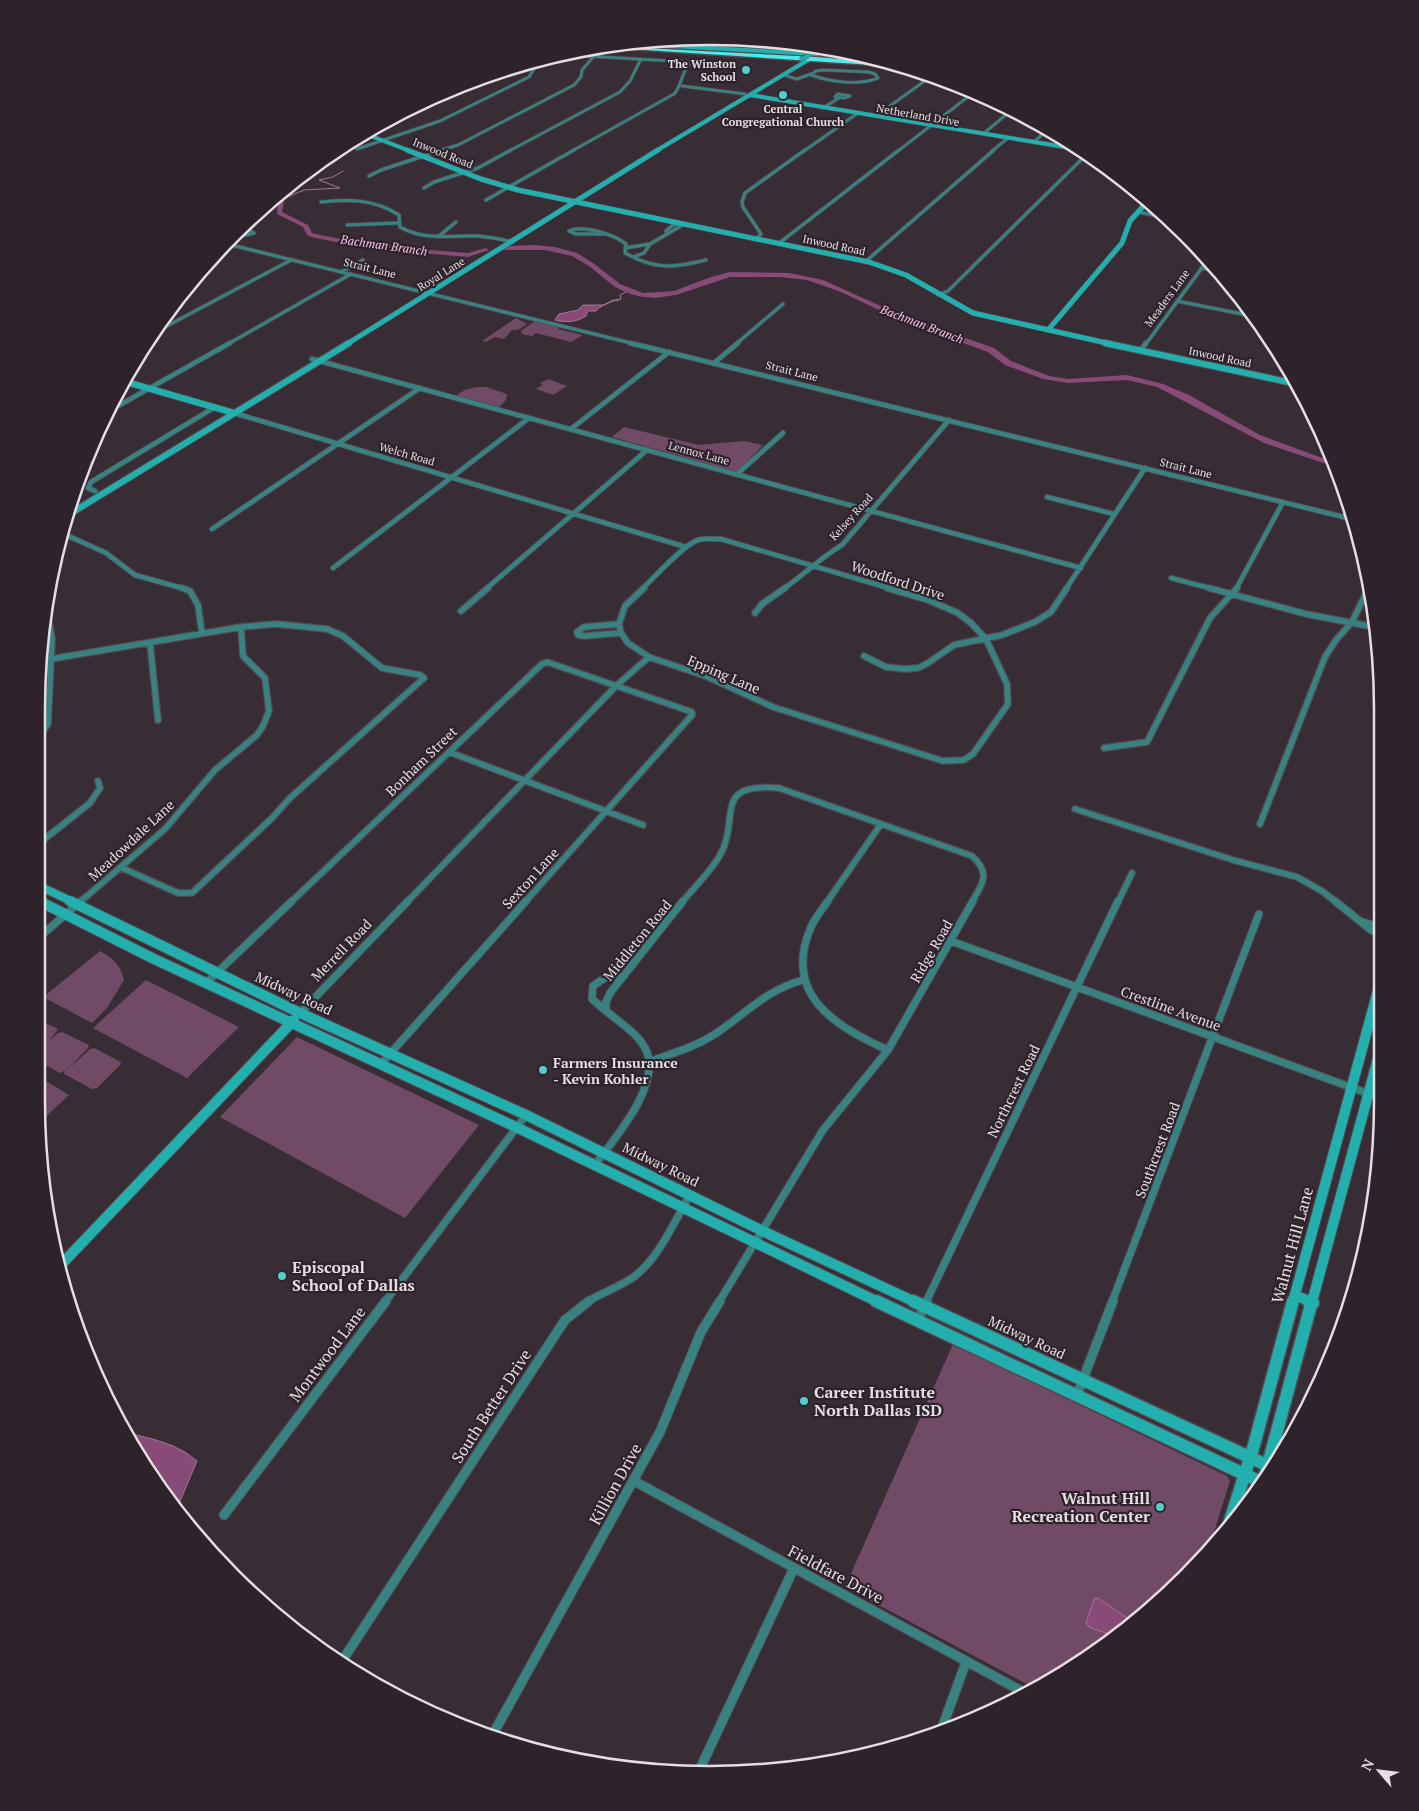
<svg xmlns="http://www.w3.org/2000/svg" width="1419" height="1811" font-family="'PT Serif',serif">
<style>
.green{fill:#714b65}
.water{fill:#884a76;stroke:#a47697}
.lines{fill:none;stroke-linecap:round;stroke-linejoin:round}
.stream{stroke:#a47697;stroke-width:1}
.river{fill:#884a76;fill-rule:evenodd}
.street-far5-casing{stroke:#544951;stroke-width:4}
.street-far4-casing{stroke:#544951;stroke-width:4.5}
.street-far3-casing{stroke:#544951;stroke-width:6}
.street-far2-casing{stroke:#544951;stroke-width:8}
.street-far1-casing{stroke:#544951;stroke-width:9}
.street-casing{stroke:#544951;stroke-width:11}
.secondary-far5-casing{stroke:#544951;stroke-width:5}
.secondary-far4-casing{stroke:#544951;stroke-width:6}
.secondary-far3-casing{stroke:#544951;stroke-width:8}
.secondary-far2-casing{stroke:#544951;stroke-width:10}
.secondary-far1-casing{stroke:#544951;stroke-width:12}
.secondary-casing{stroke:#544951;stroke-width:15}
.highway-casing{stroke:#544951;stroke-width:3}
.street-far5{stroke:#388281;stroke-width:2.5}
.street-far4{stroke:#388281;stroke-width:3}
.street-far3{stroke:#388281;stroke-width:4.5}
.street-far2{stroke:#388281;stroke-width:5.5}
.street-far1{stroke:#388281;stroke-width:7}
.street{stroke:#388281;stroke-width:9}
.secondary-far5{stroke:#23afae;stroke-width:4}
.secondary-far4{stroke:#23afae;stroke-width:5}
.secondary-far3{stroke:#23afae;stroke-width:6}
.secondary-far2{stroke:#23afae;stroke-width:8}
.secondary-far1{stroke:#23afae;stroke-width:10}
.secondary{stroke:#23afae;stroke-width:12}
.highway{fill:#4aecea;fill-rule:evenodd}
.secondary-bridge-casing{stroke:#544951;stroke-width:5;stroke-linecap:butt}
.secondary-bridge{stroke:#23afae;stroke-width:4}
.poi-dot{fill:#53cdcb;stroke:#2e232b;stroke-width:2}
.labels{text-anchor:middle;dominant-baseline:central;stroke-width:4.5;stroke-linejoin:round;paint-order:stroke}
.far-poi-label{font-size:11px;font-weight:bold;fill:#e6dee3;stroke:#2e232b;text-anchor:end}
.far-street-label{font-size:11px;fill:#e6dee3;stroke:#2e232b}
.far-water-label{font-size:12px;font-style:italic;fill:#fcc4ea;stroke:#2e232b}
.street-label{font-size:14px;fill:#e6dee3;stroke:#2e232b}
.poi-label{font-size:14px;font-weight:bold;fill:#e6dee3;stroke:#2e232b;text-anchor:start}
.near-street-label{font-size:16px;fill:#e6dee3;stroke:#2e232b}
.near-poi-label{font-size:16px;font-weight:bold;fill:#e6dee3;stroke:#2e232b;text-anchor:start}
.rim{fill:none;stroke:#e6dee3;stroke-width:2.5}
</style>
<rect width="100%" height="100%" fill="#382d35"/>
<!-- green -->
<path class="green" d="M516 318 527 324 518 330H512L504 339 495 337 486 342 482 341Z
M535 321 559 327 558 329 583 335 571 342 536 333 532 336 522 334 521 331Z
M549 379 567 386 553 395 536 389 543 385 540 383Z
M486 387 507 394 506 400 498 408 456 397C462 388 476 387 486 387Z
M624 427 699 445 744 441 763 445 737 472 612 437Z
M100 951C114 959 120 964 124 980L107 1008 92 1023 45 998 47 994Z
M146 980 239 1027 187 1078 93 1028Z
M37 1019 58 1029 49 1041 58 1033 62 1032 89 1045 88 1048 66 1071 90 1049 94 1048 121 1062 120 1065 97 1088 92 1089 64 1074 65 1071 60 1073 36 1060Z
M297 1037 479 1125 405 1218 220 1117Z
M36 1075 69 1095 39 1123 36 1101Z
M953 1344 1227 1476 1230 1481 1211 1542 1154 1607 1046 1684 1036 1689 845 1587Z"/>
<!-- water -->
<path class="water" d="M613 300H619C613 300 598 307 596 311H588L586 316C577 322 566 323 555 320L559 314 578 310 583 305H604Z
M118 1419 124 1420 122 1426 128 1433C153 1439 178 1444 197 1461L178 1506 127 1438Z
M1098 1598 1133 1622 1114 1636 1089 1627 1086 1623 1094 1599Z"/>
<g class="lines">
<!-- stream -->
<path class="stream" d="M280 200 304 190 340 188 319 180 333 177 343 171
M616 300 621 299 620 295 626 292"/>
<!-- river -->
<path class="river" d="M277 195 284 201 282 212 308 225 312 233 315 234 341 239H369L398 247 417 249 468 253 486 248 489 250 468 257 398 251 369 243H341L311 237 307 235 303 227 277 214 278 202 273 198Z
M534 245 555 247 577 253 593 263 620 284 643 293 674 291 711 277 730 272 789 273 823 280 905 317 994 348 1011 361 1049 376 1068 379 1127 375 1163 384 1189 395 1260 435 1333 462 1335 467 1264 443 1157 387 1127 380 1068 383 1043 379 1005 365 988 352 900 320 841 292 807 280 780 277H730L676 295 655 298 643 297 630 294 615 287 589 266 572 256 545 250H505L502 248 505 246Z"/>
<defs>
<path id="street-far5" d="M659 46 669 40
M709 49 727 39
M760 51 777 42
M845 53 863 56
M567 55 690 62
M516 67H533
M823 70 869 72 875 74 878 78C858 86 831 82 811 75L816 71Z
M784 75 797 79 811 74
M682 86 745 94
M838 94 850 96 844 98 835 97Z
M823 108 839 98
M876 116 926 80 941 81
M983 134 1013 109
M1034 142 1047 130
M357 149 440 121 529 77 539 61
M438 151 458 145 574 85 581 77 582 70 594 56
M509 151 620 92 630 81 641 59
M572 151 674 94C683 85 681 67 694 62
M804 151 858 113
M898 151 973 93
M992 151 1008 138"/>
<path id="street-far4" d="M369 176 381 170 442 150
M424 188 434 182 478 168 511 150
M486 200 574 150
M321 202C348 199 375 199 399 215L400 227C424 241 451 235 478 236 490 237 501 239 513 242
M1138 212 1164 217
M347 225 398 223
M248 230 254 233 246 235 241 233Z
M667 233 666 231 673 225 679 224
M605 234H576L569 231C582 224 615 235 626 244L625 253C655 270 674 268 706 260
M439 236 456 222
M755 240 761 234 743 207 742 202 745 193 805 150
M230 242 243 235
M227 244 635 344
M778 244 899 150
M625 248 650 244 681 226 679 224
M219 253 233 246
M633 257 644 253 650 244
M865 262 994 150
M1201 268 1220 271
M341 272 363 260
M938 295 948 291 1086 155
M1177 301 1252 316
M152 334 291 260
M228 344 351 274
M736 344 783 304
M1146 344 1204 265 1206 257"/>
<path id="street-far3" d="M630 343 1352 519
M1141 350 1146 343
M312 359 1081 568
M714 363 738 343
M109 411 230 343
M234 413 686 547
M571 429 669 352
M737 474 783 433
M95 491 88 488 91 482 215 407
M1047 497 1114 514
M212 529 420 388
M64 534 106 553 135 575 185 589
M333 568 529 418
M1171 578 1213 589
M486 589 647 450
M642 589C654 578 684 544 698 540 704 538 714 539 721 539L892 589
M783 589C804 575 820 558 842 545L949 420
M1066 589 1145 468
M1236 589 1283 502"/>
<path id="street-far2" d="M182 588 190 591 198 605 202 633
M644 588 625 606 619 624 621 633 628 643 649 657 708 677 773 707 943 761 964 760 973 754 1008 704 1007 684 986 639 971 623 958 613 928 600 887 588
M1209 588 1306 614 1374 627
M461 611 488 588
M755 613 762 604 785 588
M619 624 584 627 577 632 578 635 584 636 621 633
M150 643 158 720
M864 656 886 667 905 669 918 668 928 663 954 645 1002 635 1035 622 1051 612 1067 588
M39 661 241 627 276 624 327 629 343 636 382 668 420 675 424 678 290 798 272 818 192 893H178L122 868
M42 732 48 724 52 639 48 616
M1104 748 1147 742 1210 618 1237 588
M449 752 643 825
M1075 809 1233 860 1297 877 1322 891 1336 902
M1260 824 1325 657 1336 640 1352 622 1367 591
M37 845 90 803 100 788 98 781
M80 902 165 829 215 770 257 735 263 726 269 711 265 678 243 656 241 627
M291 902 542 664 547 662 692 712V715L525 902
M407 902 617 685 649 657
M682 902C694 888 709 873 719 857 742 818 710 782 779 788L972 856C991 873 983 883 972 902
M827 902 881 824
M1118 902 1132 873"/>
<path id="street-far1" d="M828 901C822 909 815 918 811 927 782 994 835 1027 888 1050
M1335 901 1371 930 1382 935
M1363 922 1382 928
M37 939 81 901
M951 941 1383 1099
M206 983 292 901
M606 1011 592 999 593 986 606 977H623
M300 1013 408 901
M651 1061C673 1053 695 1047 715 1034 747 1013 764 991 803 980
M381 1064 526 901
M594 1166C614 1139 664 1083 645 1048 637 1033 619 1022 606 1011V1002L610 993 683 901
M385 1302 526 1115
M587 1302C603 1292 620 1287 635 1276 660 1256 674 1222 690 1195
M719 1302 823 1130 888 1050 973 901
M926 1302 1118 901
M1112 1302 1259 914"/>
<path id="street" d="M917 1321 927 1301
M1077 1395 1113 1301
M634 1481 1025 1693
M224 1515 386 1301
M342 1661 565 1320 589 1301
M942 1728 966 1662
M493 1734 660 1432 701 1332 720 1301
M698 1773 794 1568"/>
<path id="secondary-far5" d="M617 43 817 54
M750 95 1077 149
M363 133 410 151
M656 151 808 60"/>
<path id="secondary-far4" d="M407 150 481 179 518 190 869 262 906 275 973 313 1111 344
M1048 330 1122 243 1130 221 1147 202
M347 344 658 150"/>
<path id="secondary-far3" d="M1105 343 1297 384
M123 381 234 413
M68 515 349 343"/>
<path id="secondary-far2" d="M37 885 73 902
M37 900 42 902"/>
<path id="secondary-far1" d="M39 901 154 959 518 1128 878 1302
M70 901 300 1013 526 1115 771 1235 915 1302
M58 1268 294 1020
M1295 1295 1311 1302
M1293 1302 1382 976
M1312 1302 1383 1040"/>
<path id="secondary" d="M876 1301 1263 1483
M913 1301 1273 1468
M1308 1301 1313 1303
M1263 1483 1312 1301
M1230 1521 1254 1445 1293 1301"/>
<path id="highway" d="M606 46 816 57 897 64 903 67 599 47Z"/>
</defs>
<!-- street-far5 casing -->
<use href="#street-far5" class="street-far5-casing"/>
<!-- street-far4 casing -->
<use href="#street-far4" class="street-far4-casing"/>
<!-- street-far3 casing -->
<use href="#street-far3" class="street-far3-casing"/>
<!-- street-far2 casing -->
<use href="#street-far2" class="street-far2-casing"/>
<!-- street-far1 casing -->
<use href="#street-far1" class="street-far1-casing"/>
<!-- street casing -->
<use href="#street" class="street-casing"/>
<!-- secondary-far5 casing -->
<use href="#secondary-far5" class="secondary-far5-casing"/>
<!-- secondary-far4 casing -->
<use href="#secondary-far4" class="secondary-far4-casing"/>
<!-- secondary-far3 casing -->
<use href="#secondary-far3" class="secondary-far3-casing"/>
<!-- secondary-far2 casing -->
<use href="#secondary-far2" class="secondary-far2-casing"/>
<!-- secondary-far1 casing -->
<use href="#secondary-far1" class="secondary-far1-casing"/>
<!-- secondary casing -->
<use href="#secondary" class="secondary-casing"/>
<!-- highway casing -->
<use href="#highway" class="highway-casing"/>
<!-- street-far5 -->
<use href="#street-far5" class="street-far5"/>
<!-- street-far4 -->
<use href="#street-far4" class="street-far4"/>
<!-- street-far3 -->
<use href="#street-far3" class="street-far3"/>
<!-- street-far2 -->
<use href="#street-far2" class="street-far2"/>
<!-- street-far1 -->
<use href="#street-far1" class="street-far1"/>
<!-- street -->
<use href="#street" class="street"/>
<!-- secondary-far5 -->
<use href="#secondary-far5" class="secondary-far5"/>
<!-- secondary-far4 -->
<use href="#secondary-far4" class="secondary-far4"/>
<!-- secondary-far3 -->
<use href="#secondary-far3" class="secondary-far3"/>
<!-- secondary-far2 -->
<use href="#secondary-far2" class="secondary-far2"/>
<!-- secondary-far1 -->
<use href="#secondary-far1" class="secondary-far1"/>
<!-- secondary -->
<use href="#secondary" class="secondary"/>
<!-- highway -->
<use href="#highway" class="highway"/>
<defs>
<path id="secondary-bridge" d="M801 59 808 56"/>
</defs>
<!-- secondary-bridge casing -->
<use href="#secondary-bridge" class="secondary-bridge-casing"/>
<!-- secondary-bridge -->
<use href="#secondary-bridge" class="secondary-bridge"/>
</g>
<!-- markers -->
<g class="poi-dot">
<circle cx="746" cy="70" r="5"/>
<circle cx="783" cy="95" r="5"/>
<circle cx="543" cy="1070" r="5"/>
<circle cx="282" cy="1276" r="5"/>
<circle cx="804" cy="1401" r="5"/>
<circle cx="1160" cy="1507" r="5"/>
</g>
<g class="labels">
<!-- far-poi labels -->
<g class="far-poi-label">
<text x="736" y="64">The Winston<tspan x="736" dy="13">School</tspan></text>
<text x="783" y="109" text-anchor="middle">Central<tspan x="783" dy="13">Congregational Church</tspan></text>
</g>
<!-- far-street labels -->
<g class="far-street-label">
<text transform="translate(918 115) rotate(10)">Netherland Drive</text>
<text transform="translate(443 153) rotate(22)">Inwood Road</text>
<text transform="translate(834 245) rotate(12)">Inwood Road</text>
<text transform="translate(370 268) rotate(14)">Strait Lane</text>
<text transform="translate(441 274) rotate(-32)">Royal Lane</text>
<text transform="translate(1167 298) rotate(-54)">Meaders Lane</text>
<text transform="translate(1220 357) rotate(12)">Inwood Road</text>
<text transform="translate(792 371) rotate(14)">Strait Lane</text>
<text transform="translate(699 453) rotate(15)">Lennox Lane</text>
<text transform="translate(407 454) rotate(16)">Welch Road</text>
<text transform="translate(1186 468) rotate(14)">Strait Lane</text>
<text transform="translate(851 517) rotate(-48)">Kelsey Road</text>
</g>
<!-- far-water labels -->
<g class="far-water-label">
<text transform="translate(384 245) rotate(8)">Bachman Branch</text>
<text transform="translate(922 324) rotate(21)">Bachman Branch</text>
</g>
<!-- street labels -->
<g class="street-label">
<text transform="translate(898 580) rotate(18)">Woodford Drive</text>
<text transform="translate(724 674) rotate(23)">Epping Lane</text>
<text transform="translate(421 761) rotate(-44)">Bonham Street</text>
<text transform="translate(131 840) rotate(-43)">Meadowdale Lane</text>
<text transform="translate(530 878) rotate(-48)">Sexton Lane</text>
<text transform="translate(637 940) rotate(-51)">Middleton Road</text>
<text transform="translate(341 950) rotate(-46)">Merrell Road</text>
<text transform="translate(931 951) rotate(-60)">Ridge Road</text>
<text transform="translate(294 993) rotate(25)">Midway Road</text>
<text transform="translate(1171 1008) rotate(20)">Crestline Avenue</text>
<text transform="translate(1013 1091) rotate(-64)">Northcrest Road</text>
<text transform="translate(1157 1150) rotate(-69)">Southcrest Road</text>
<text transform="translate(661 1164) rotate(26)">Midway Road</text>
<text transform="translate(1027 1337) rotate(25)">Midway Road</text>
</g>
<!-- poi labels -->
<g class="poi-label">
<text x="553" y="1062">Farmers Insurance<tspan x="553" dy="16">- Kevin Kohler</tspan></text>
</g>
<!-- near-street labels -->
<g class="near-street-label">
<text transform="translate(1292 1245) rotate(-75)">Walnut Hill Lane</text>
<text transform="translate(327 1354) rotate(-53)">Montwood Lane</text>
<text transform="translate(491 1406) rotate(-57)">South Better Drive</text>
<text transform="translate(615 1484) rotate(-61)">Killion Drive</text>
<text transform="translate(836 1574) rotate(28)">Fieldfare Drive</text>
</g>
<!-- near-poi labels -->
<g class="near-poi-label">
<text x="292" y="1267">Episcopal<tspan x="292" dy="18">School of Dallas</tspan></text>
<text x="814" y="1392">Career Institute<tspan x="814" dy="18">North Dallas ISD</tspan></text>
<text x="1150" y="1498" text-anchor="end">Walnut Hill<tspan x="1150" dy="18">Recreation Center</tspan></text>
</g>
</g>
<!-- crop -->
<path d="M0 0H1419V1811H0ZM709 45H710A664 664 0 0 1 1374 709V1102A664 664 0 0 1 710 1766H709A664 664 0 0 1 45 1102V709A664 664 0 0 1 709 45Z" fill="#2e232b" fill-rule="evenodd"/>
<path class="rim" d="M709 45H710A664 664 0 0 1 1374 709V1102A664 664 0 0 1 710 1766H709A664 664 0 0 1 45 1102V709A664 664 0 0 1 709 45Z"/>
<!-- north arrow -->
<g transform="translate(1379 1771) rotate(298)" stroke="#2e232b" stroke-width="4" paint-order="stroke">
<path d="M0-4L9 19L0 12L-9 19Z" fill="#e6dee3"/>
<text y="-8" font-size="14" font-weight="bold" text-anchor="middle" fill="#e6dee3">N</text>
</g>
</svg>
